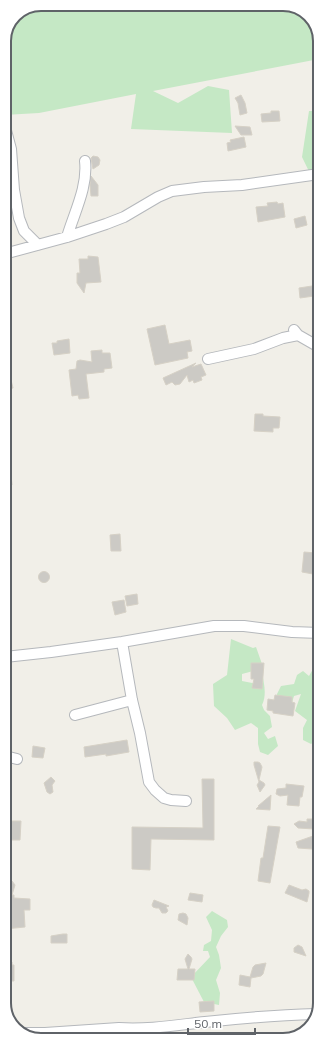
<svg xmlns="http://www.w3.org/2000/svg" width="324" height="1044" font-family="Mulish,sans-serif">
<style>
.green{fill:#c5e8c5}
.building{fill:#cccac5;stroke:#d6d1c6}
.lines{fill:none;stroke-linecap:round;stroke-linejoin:round}
.minor-casing{stroke:#b5b8bc;stroke-width:12}
.minor{stroke:#fff;stroke-width:10}
.rim{fill:none;stroke:#5f6368;stroke-width:2}
</style>
<rect width="100%" height="100%" fill="#f1efe8"/>
<!-- green -->
<path class="green" d="M41 4H287L307 13 319 32V59L153 91 178 103 208 86 229 90 232 133 131 129 136 94 39 113 4 115V39L15 15Z
M309 111H319V192L302 157Z
M231 639 253 648 256 647 262 664 257 670 242 674V681L257 684 262 673C264 683 267 695 262 705L264 710 270 716 272 727 264 733 268 739 275 736 278 746 268 755 260 752 258 744V728L251 723 235 730 227 718 214 706 213 684 227 675Z
M313 669H320V737L311 744 303 740V728L307 720 295 711 301 694 294 696 291 706 278 705 277 694 281 686 294 684 297 675 303 671 309 676Z
M212 911 227 920 228 927 221 936 216 947 219 955 221 968 216 980 220 993 219 1005 204 1002 191 977 210 957 208 951H203L204 945 211 941 212 930 206 917Z"/>
<!-- building -->
<path class="building" d="M241 95 245 103 247 113 240 115 238 103 235 98Z
M271 111H279L280 121 262 122 261 114 271 113Z
M235 126 250 127 252 135H241Z
M244 137 246 147 228 151 227 143 231 142 230 140Z
M93 156 98 157 100 160 99 165 93 169 91 158Z
M91 176 98 185V196H91L90 185Z
M277 202 278 204 283 203 285 217 258 222 256 207 268 206 267 203Z
M305 216 307 225 296 228 294 219Z
M88 256 98 257 101 282 86 283 84 293 77 283V273H80L79 259H88Z
M312 286 314 296 300 298 299 288Z
M165 325 169 344 190 340 192 351 187 352 188 358 155 365 147 329Z
M69 339 70 353 54 355 52 343H57V341Z
M102 350V353H110L112 368 104 369V372L86 374 89 398 79 399 78 395 72 396 69 370 76 369 77 361 80 360 92 362 91 351Z
M196 363 192 367 201 364 206 375 201 377 202 380 194 383 193 380 189 382 187 375 180 384 175 385 172 382 166 385 163 378Z
M7 364 13 388 4 390V365Z
M255 414H263V416L280 417 279 428H273V432L254 431Z
M5 463H10L12 485H5Z
M120 534 121 551H111L110 535Z
M304 552 316 553 313 574 302 572Z
M38.5 577a5.5 5.5 0 1 1 11 0a5.5 5.5 0 1 1-11 0Z
M137 594 138 604 127 606 125 596Z
M124 600 126 612 115 615 112 602Z
M251 663H264L262 689 252 688 254 679H251Z
M275 695 292 697V702L295 703 293 716 273 713V711L267 710 268 699 274 700Z
M127 740 129 752 106 756V754L85 757 84 747Z
M33 746 45 748 43 758 32 757Z
M254 762H258L260 763 262 767 259 780 264 783 265 785 260 792 257 785 259 782 254 765Z
M51 777 55 781 52 785 53 792 50 794 47 792 44 783Z
M202 779H214V840L151 839 150 870 132 869V827L203 828Z
M286 784 304 786 302 797H300L299 806 287 805 288 795 280 796 276 794 277 789 286 788Z
M271 795 270 810 256 809 259 806H258Z
M307 819H314V829L298 828 294 824 299 821 307 822Z
M11 821H21L20 840H5V822L11 823Z
M268 826 280 827 270 883 258 881 261 858H263Z
M313 836 312 849 298 848 296 842Z
M12 881 15 885 12 895H14V898L30 899V910H24L25 927 5 929V895H11L7 885 8 882Z
M289 885 302 890 306 889 309 891V893L307 902 285 893Z
M190 893 203 895 202 902 188 900Z
M154 900 169 906 166 907 168 911 166 913H162L159 908H156L153 907 152 905Z
M183 913 186 914 188 918 187 925 178 920 179 914Z
M63 934H67V943H51V936Z
M298 945 302 947 306 956 294 952V948Z
M188 954 191 957 192 959 189 969H195L194 980H177L178 969H188L185 959Z
M5 962H12V965H14V981H5Z
M266 963 263 974 261 976 251 978 250 987 239 985 240 975 250 977 253 967 255 965Z
M214 1001V1011L200 1012 199 1002Z"/>
<g class="lines">
<defs>
<path id="minor" d="M4 123 11 149 14 190 19 218 24 231 38 245
M67 237C74 213 88 187 85 161
M4 254 67 237 106 224 124 217 158 197 172 191 204 187 242 185 319 174
M294 330 298 335 319 347
M208 359 254 349 283 338 298 335
M122 642 132 700 140 733 149 782 155 790 164 798 171 800 186 801
M5 657 51 652 122 642 214 626H244L292 632 320 633
M75 715 132 700
M5 756 17 759
M81 1031 93 1040
M22 1033H45L119 1028C148 1030 177 1025 205 1022 242 1018 279 1015 316 1014"/>
</defs>
<!-- minor casing -->
<use href="#minor" class="minor-casing"/>
<!-- minor -->
<use href="#minor" class="minor"/>
</g>
<!-- crop -->
<path d="M0 0H324V1044H0ZM41 11H283A30 30 0 0 1 313 41V1003A30 30 0 0 1 283 1033H41A30 30 0 0 1 11 1003V41A30 30 0 0 1 41 11Z" fill="#fff" fill-rule="evenodd"/>
<path class="rim" d="M41 11H283A30 30 0 0 1 313 41V1003A30 30 0 0 1 283 1033H41A30 30 0 0 1 11 1003V41A30 30 0 0 1 41 11Z"/>
<!-- scale -->
<path d="M188 1028v6h67v-6" fill="none" stroke="#5f6368" stroke-width="2"/>
<text x="194" y="1028" font-size="12" fill="#5f6368" stroke="#ffffff" stroke-width="3" paint-order="stroke">50 m</text>
</svg>
